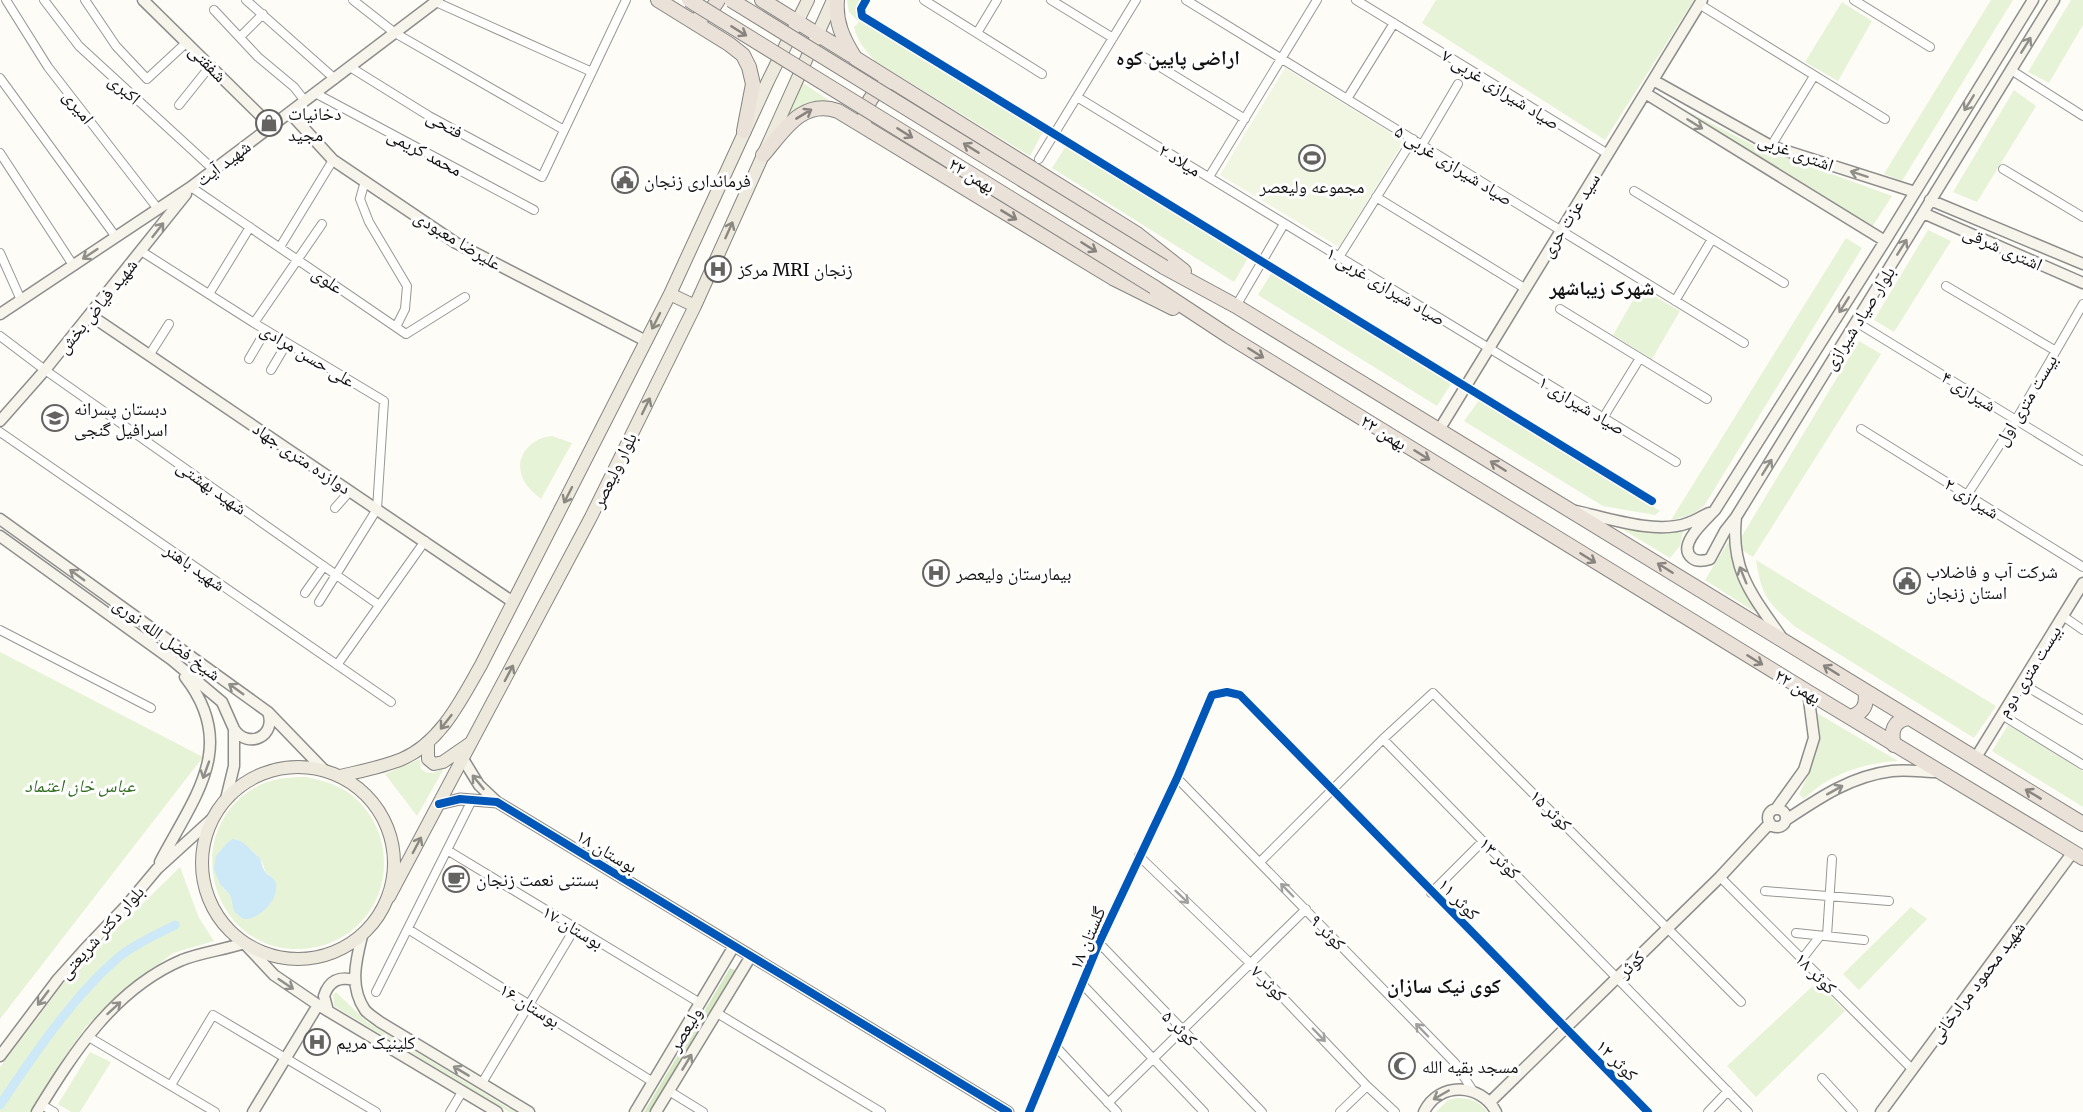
<svg xmlns="http://www.w3.org/2000/svg" width="2083" height="1112" font-family="Merriweather,'Noto Naskh Arabic',serif">
<style>
.green{fill:#e7f3d7;fill-rule:evenodd}
.forest{fill:#d8eac5}
.pitch{fill:#f0f6e1}
.water{fill:#cde8f7}
.lines{fill:none;stroke-linecap:round;stroke-linejoin:round}
.canal{stroke:#cde8f7;stroke-width:9}
.street-casing{stroke:#979795;stroke-width:10}
.secondary-casing{stroke:#8e8d8b;stroke-width:13}
.primary-casing{stroke:#858482;stroke-width:14}
.highway-casing{stroke:#858482;stroke-width:16}
.street{stroke:#fffffe;stroke-width:8}
.secondary{stroke:#f6f4eb;stroke-width:10}
.primary{stroke:#ede9dc;stroke-width:12}
.highway{stroke:#eae1d8;stroke-width:14}
.highway-bridge-casing{stroke:#858482;stroke-width:16;stroke-linecap:butt}
.highway-bridge{stroke:#eae1d8;stroke-width:14}
.cycleway-casing{stroke:#fff;stroke-width:11}
.cycleway{stroke:#0057b8;stroke-width:8}
.oneway{stroke:#88837e}
.oneway2{stroke:#8f8e89}
.oneway3{stroke:#8a8881}
.oneway4{stroke:#a0a09f}
.labels{text-anchor:middle;dominant-baseline:central;stroke-width:6;stroke-linejoin:round;paint-order:stroke}
.street-label{font-size:18px;fill:#111;stroke:#fff}
.poi-label{font-size:18px;fill:#111;stroke:#fff;text-anchor:start}
.park-label{font-size:18px;font-style:italic;fill:#2f6b1f;stroke:#fff}
.neighbourhood-label{font-size:20px;font-weight:bold;fill:#111;stroke:#fff}
</style>
<rect width="100%" height="100%" fill="#fdfcf7"/>
<!-- green -->
<path class="green" d="M847 0H861L856 8 859 22 861 21 1043 132 1030 156 875 61C866 51 857 41 854 27L859 22 849 12Z
M1436 0H1694L1605 140 1422 23Z
M1991 0H2013L1902 181 1884 174Z
M2071 0H2083V25L2049 83 2028 72Z
M1842 2 1872 21 1838 81 1805 62Z
M803 83 857 119 814 103 798 108 784 122Z
M2014 90 2036 106 1977 202 1953 192Z
M1672 103 1757 147 1892 196 1872 227Z
M1066 146 1248 258 1234 282 1052 168Z
M1928 230 1951 241 1894 332 1874 320Z
M1846 238 1862 248 1704 506 1691 515 1671 520Z
M1272 272 1451 384 1437 406 1258 295Z
M1640 288 1680 311 1652 359 1613 335Z
M1859 341 1881 354 1753 557 1742 550V536Z
M1480 399 1660 511 1655 515 1603 506 1464 421Z
M552 436 572 443 541 499C534 493 528 488 524 481 512 458 530 438 552 436Z
M1695 523 1683 532 1680 546 1670 558 1622 529 1653 533 1675 532Z
M1729 541C1730 569 1742 588 1755 612L1705 580Z
M1756 560 1996 706 1974 738 1794 626C1767 601 1762 597 1756 560Z
M0 652 203 757 0 1019Z
M1817 713 1898 761C1863 763 1830 774 1804 799L1799 794C1813 767 1822 744 1817 713Z
M2008 725 2083 771V807L1992 751Z
M420 759 421 769C431 777 437 772 446 765L417 816 385 774Z
M306 777C321 780 336 784 349 793 390 823 396 884 362 921 346 938 325 948 301 949 208 952 177 824 262 784 276 778 291 777 306 777ZM236 839C243 844 260 856 262 862 265 869 264 871 269 875L232 905 230 895 223 888 220 851Z
M180 867 199 918 214 941 173 953 108 1004 85 1028 59 1065 31 1112H0V1067L66 980 92 949 127 919Z
M1911 907 1927 919 1859 990 1843 974Z
M1817 982 1845 1011 1756 1097 1727 1066Z
M336 992 367 1022 515 1112H509L334 1006 333 995Z
M90 1052 111 1062 80 1112H71L58 1104Z
M1457 1098C1470 1098 1480 1101 1487 1112H1436L1448 1100Z"/>
<!-- forest -->
<path class="forest" d="M730 968 735 970 651 1112H644Z"/>
<!-- pitch -->
<path class="pitch" d="M1285 68 1404 141 1339 247 1220 175Z"/>
<!-- water -->
<path class="water" d="M233 839C245 840 250 851 259 857 262 861 261 865 264 870 268 877 274 876 276 884 279 900 258 921 243 919L234 911 230 895 220 884 214 869 216 856 228 842Z"/>
<g class="lines">
<!-- canal -->
<path class="canal" d="M0 1105C33 1056 74 995 119 957 136 943 156 935 175 925"/>
<defs>
<path id="street" d="M6 0 48 67 158 209
M44 0 79 46 214 170
M85 0 116 46 147 79 187 42
M246 0 335 79
M353 0 395 33 564 130
M866 0 861 9 862 16 1652 501
M924 0 1042 74
M1051 0 1113 38
M1186 0 1744 343
M1356 0 1608 154
M1854 0 1930 47
M436 2 592 72
M1699 4 1885 119
M214 10 258 57 294 87 305 101
M977 33 997 0
M240 37 263 14
M1144 57 1245 119
M350 67 429 116 542 177 626 0
M2011 70 2083 116
M0 78 116 237
M315 93 534 210
M1077 97 1676 462
M1347 99 1394 23
M179 105 211 65
M1422 145 1458 84
M1771 146 1814 76
M0 153 73 265
M1039 159 1136 0
M2003 169 2083 217
M1209 177 1317 0
M365 181 360 199 369 222 407 286 405 309 396 327
M191 187 406 334 465 297
M1634 191 1784 283
M1376 197 1526 289
M280 247 333 160
M141 251 254 323 384 401 377 509 319 602
M0 253 21 300
M1339 257 1413 139
M1946 286 2056 351
M209 294 250 227
M1675 301 1712 239
M1236 306 1284 224
M1560 309 1707 399
M1856 322 2083 461
M254 323 322 224
M0 336 45 370 379 605
M150 354 169 324
M249 359 266 330
M271 370 287 343
M1603 418 1640 358
M1861 429 2083 567
M0 432 391 702
M1967 495 2016 420 2083 304
M335 508 350 491
M305 593 324 566
M2063 616 2083 630
M0 630 151 708
M337 665 425 541
M2021 683 2083 720
M2002 715 2083 765
M1383 739 1748 1112
M1177 778 1455 1063 1473 1091
M447 850 700 1003
M1139 856 1250 963 1367 1086 1395 1112
M1260 862 1383 739 1433 693 1741 1002
M1720 877 1912 1069
M1765 891 1889 901
M1431 893 1483 841
M408 929 653 1082
M1796 933 1864 940
M1827 936 1832 859
M1099 943 1262 1112
M1802 959 1820 936
M1083 985 1204 1112
M376 992 472 800
M717 1013 881 1112
M87 1036 215 1112
M1057 1048 1117 1112
M1822 1078 1853 1112
M482 1083 575 928
M171 1085 213 1015 376 1112
M669 1091 703 1112
M1108 1103 1306 909
M42 1105 54 1112
M450 1112 462 1092
M1029 1112 1099 943 1177 778 1212 695 1227 692 1240 695 1648 1112
M1340 1112 1367 1086
M1708 1112 1728 1091"/>
<path id="secondary" d="M143 0 272 127
M1653 80 1771 146 1915 192
M1645 93 1885 241
M290 113 333 160 456 243 646 341
M1930 200 2083 264
M1923 213 2083 283
M0 314 191 187 438 0
M90 315 513 602
M0 421 45 370 186 194
M1439 430 1702 0
M1576 511C1607 518 1657 535 1688 523 1695 521 1702 516 1709 513
M1736 517 1725 531 1710 559C1704 561 1697 562 1692 558 1676 545 1706 520 1715 510L1885 241 2033 0
M0 519 268 712 325 771
M0 536 172 660 222 702 234 729V766L226 799
M1782 638C1753 596 1730 571 1736 517L2054 0
M234 729C248 750 277 736 268 712
M463 759 479 785 497 802
M1975 759 2083 583
M439 804 460 799 497 802 1008 1112
M1776 809 1804 770 1814 738 1808 692
M1768 818a9 9 0 1 1 18 0a9 9 0 1 1-18 0Z
M1786 820C1819 798 1851 776 1892 771 1907 769 1924 772 1940 772
M160 862C194 797 239 746 185 677
M362 936C356 960 349 987 365 1010 368 1014 375 1018 380 1022L529 1112
M328 1011 324 996C329 981 339 976 354 980
M0 1056 58 979 84 950 126 906 157 869 213 818
M1490 1102 1720 877 1770 823
M37 1112C74 1052 114 989 182 960 202 952 224 950 244 943L274 975 318 1005 497 1112
M253 1112 318 1005
M635 1112 734 946
M656 1112 751 956
M1424 1112C1439 1081 1481 1083 1496 1112
M1881 1112 2073 852"/>
<path id="primary" d="M670 294 695 306
M428 743V759L434 764 443 762 469 744
M202 863a96 96 0 1 1 192 0a96 96 0 1 1-192 0Z
M340 776C361 771 383 767 402 759 441 742 461 700 481 665L670 294 768 81 808 0
M389 897 591 517 695 306 833 0"/>
<path id="highway" d="M658 0 729 44 743 55 749 67 753 84 744 131
M762 0 851 55
M837 0C835 22 843 39 855 58L1137 234 1184 271
M699 18 710 12 718 0
M865 119C865 104 874 92 886 84
M763 155C783 132 802 98 838 111L1113 278 1173 308
M1164 267 1236 306 2083 824
M1154 287 1230 337 1808 692 2083 858
M1850 717C1863 713 1868 705 1865 691
M1894 745C1890 731 1894 720 1909 718"/>
</defs>
<!-- street casing -->
<use href="#street" class="street-casing"/>
<!-- secondary casing -->
<use href="#secondary" class="secondary-casing"/>
<!-- primary casing -->
<use href="#primary" class="primary-casing"/>
<!-- highway casing -->
<use href="#highway" class="highway-casing"/>
<!-- street -->
<use href="#street" class="street"/>
<!-- secondary -->
<use href="#secondary" class="secondary"/>
<!-- primary -->
<use href="#primary" class="primary"/>
<!-- highway -->
<use href="#highway" class="highway"/>
<defs>
<path id="highway-bridge" d="M689 0 1154 287
M731 0 1164 267"/>
</defs>
<!-- highway-bridge casing -->
<use href="#highway-bridge" class="highway-bridge-casing"/>
<!-- highway-bridge -->
<use href="#highway-bridge" class="highway-bridge"/>
<defs>
<path id="cycleway" d="M866 0 861 9 862 16 1652 501
M439 804 460 799 497 802 1008 1112
M1029 1112 1099 943 1177 778 1212 695 1227 692 1240 695 1648 1112"/>
</defs>
<!-- cycleway casing -->
<use href="#cycleway" class="cycleway-casing"/>
<!-- cycleway -->
<use href="#cycleway" class="cycleway"/>
</g>
<!-- one-way arrows -->
<defs><path id="oneway-shaft" d="M-6 0H5M1.5-3L5.5 0L1.5 3" fill="none" stroke-width="1.6" stroke-linecap="round" stroke-linejoin="round" transform="scale(1.5)"/></defs>
<g class="oneway">
<use href="#oneway-shaft" transform="translate(739 31) rotate(32)"/>
<use href="#oneway-shaft" transform="translate(804 114) rotate(-31)"/>
<use href="#oneway-shaft" transform="translate(905 133) rotate(32)"/>
<use href="#oneway-shaft" transform="translate(971 148) rotate(-148)"/>
<use href="#oneway-shaft" transform="translate(1009 215) rotate(31)"/>
<use href="#oneway-shaft" transform="translate(1089 247) rotate(32)"/>
<use href="#oneway-shaft" transform="translate(1256 353) rotate(32)"/>
<use href="#oneway-shaft" transform="translate(1422 455) rotate(32)"/>
<use href="#oneway-shaft" transform="translate(1498 466) rotate(-148)"/>
<use href="#oneway-shaft" transform="translate(1588 558) rotate(32)"/>
<use href="#oneway-shaft" transform="translate(1665 568) rotate(-148)"/>
<use href="#oneway-shaft" transform="translate(1755 660) rotate(32)"/>
<use href="#oneway-shaft" transform="translate(1831 670) rotate(-148)"/>
<use href="#oneway-shaft" transform="translate(2033 794) rotate(-149)"/>
</g>
<g class="oneway2">
<use href="#oneway-shaft" transform="translate(2026 45) rotate(-58)"/>
<use href="#oneway-shaft" transform="translate(1969 103) rotate(122)"/>
<use href="#oneway-shaft" transform="translate(1695 124) rotate(32)"/>
<use href="#oneway-shaft" transform="translate(1859 174) rotate(-162)"/>
<use href="#oneway-shaft" transform="translate(158 230) rotate(-52)"/>
<use href="#oneway-shaft" transform="translate(1902 247) rotate(-58)"/>
<use href="#oneway-shaft" transform="translate(90 254) rotate(146)"/>
<use href="#oneway-shaft" transform="translate(1844 305) rotate(122)"/>
<use href="#oneway-shaft" transform="translate(1767 467) rotate(-58)"/>
<use href="#oneway-shaft" transform="translate(77 575) rotate(-144)"/>
<use href="#oneway-shaft" transform="translate(1743 575) rotate(-112)"/>
<use href="#oneway-shaft" transform="translate(236 689) rotate(-144)"/>
<use href="#oneway-shaft" transform="translate(206 770) rotate(110)"/>
<use href="#oneway-shaft" transform="translate(478 782) rotate(-129)"/>
<use href="#oneway-shaft" transform="translate(1835 790) rotate(-29)"/>
<use href="#oneway-shaft" transform="translate(286 984) rotate(34)"/>
<use href="#oneway-shaft" transform="translate(43 998) rotate(127)"/>
<use href="#oneway-shaft" transform="translate(114 1008) rotate(-42)"/>
<use href="#oneway-shaft" transform="translate(687 1062) rotate(-59)"/>
<use href="#oneway-shaft" transform="translate(461 1071) rotate(-149)"/>
<use href="#oneway-shaft" transform="translate(1441 1095) rotate(150)"/>
</g>
<g class="oneway3">
<use href="#oneway-shaft" transform="translate(729 230) rotate(-66)"/>
<use href="#oneway-shaft" transform="translate(656 321) rotate(117)"/>
<use href="#oneway-shaft" transform="translate(646 406) rotate(-64)"/>
<use href="#oneway-shaft" transform="translate(568 495) rotate(117)"/>
<use href="#oneway-shaft" transform="translate(509 673) rotate(-62)"/>
<use href="#oneway-shaft" transform="translate(446 722) rotate(128)"/>
<use href="#oneway-shaft" transform="translate(417 845) rotate(-62)"/>
</g>
<g class="oneway4">
<use href="#oneway-shaft" transform="translate(1287 890) rotate(-134)"/>
<use href="#oneway-shaft" transform="translate(1182 897) rotate(44)"/>
<use href="#oneway-shaft" transform="translate(1422 1030) rotate(-134)"/>
<use href="#oneway-shaft" transform="translate(1319 1035) rotate(46)"/>
</g>
<!-- icons -->
<defs>
<symbol id="shop-ring" viewBox="-11 -11 22 22"><circle r="9.5" fill="#fff" stroke="#646362" stroke-width="1.5"/><path d="M-5-2.5h2.3a2.7 3.5 0 0 1 5.4 0H5L5.5 6h-11ZM-1.5-2.5h3a1.5 2.3 0 0 0-3 0Z" fill="#646362"/></symbol>
<symbol id="stadium-ring" viewBox="-11 -11 22 22"><circle r="9.5" fill="#fff" stroke="#646362" stroke-width="1.5"/><path d="M0-5a6.5 5 0 1 0 0 10a6.5 5 0 1 0 0-10ZM-3.5-1.8h7v3.6h-7Z" fill="#646362"/></symbol>
<symbol id="civic-ring" viewBox="-11 -11 22 22"><circle r="9.5" fill="#fff" stroke="#646362" stroke-width="1.5"/><path d="M-.6-6.5H3V-4.5H.6V-3L4-1V1h2V6H-6V1h2V-1L-.6-3ZM-1.2 2.5V6h2.4V2.5Z" fill="#646362"/></symbol>
<symbol id="hospital-ring" viewBox="-11 -11 22 22"><circle r="9.5" fill="#fff" stroke="#646362" stroke-width="1.5"/><path d="M-5-5h3v3.5h4V-5h3V5h-3V1.5h-4V5h-3Z" fill="#646362"/></symbol>
<symbol id="school-ring" viewBox="-11 -11 22 22"><circle r="9.5" fill="#fff" stroke="#646362" stroke-width="1.5"/><path d="M0-5L7-2L0 1L-7-2ZM-4 1L0 2.5L4 1V4Q0 6-4 4Z" fill="#646362"/></symbol>
<symbol id="cafe-ring" viewBox="-11 -11 22 22"><circle r="9.5" fill="#fff" stroke="#646362" stroke-width="1.5"/><path d="M-5.5-4.5H6V0H3Q3 3.5 0 3.5H-2.5Q-5.5 3.5-5.5 0ZM3-3.2v2h1.7v-2ZM-6 4.5H4V6H-6Z" fill="#646362"/></symbol>
<symbol id="mosque-ring" viewBox="-11 -11 22 22"><circle r="9.5" fill="#fff" stroke="#646362" stroke-width="1.5"/><path d="M3.5-4.9A6 6 0 1 0 3.5 4.9A5 5 0 1 1 3.5-4.9Z" fill="#646362"/></symbol>
</defs>
<g fill-rule="evenodd">
<use href="#shop-ring" x="254" y="108" width="30" height="30"/>
<use href="#stadium-ring" x="1297" y="143" width="30" height="30"/>
<use href="#civic-ring" x="610" y="165" width="30" height="30"/>
<use href="#hospital-ring" x="703" y="254" width="30" height="30"/>
<use href="#school-ring" x="40" y="403" width="30" height="30"/>
<use href="#hospital-ring" x="921" y="558" width="30" height="30"/>
<use href="#civic-ring" x="1892" y="566" width="30" height="30"/>
<use href="#cafe-ring" x="441" y="864" width="30" height="30"/>
<use href="#hospital-ring" x="302" y="1027" width="30" height="30"/>
<use href="#mosque-ring" x="1387" y="1051" width="30" height="30"/>
</g>
<g class="labels">
<!-- street labels -->
<g class="street-label">
<text transform="translate(208 63) rotate(45)">شفقتی</text>
<text transform="translate(125 89) rotate(41)">اکبری</text>
<text transform="translate(1501 89) rotate(32)">صیاد شیرازی غربی ۷</text>
<text transform="translate(79 107) rotate(52)">امیری</text>
<text transform="translate(445 124) rotate(29)">فتحی</text>
<text transform="translate(425 152) rotate(28)">محمد کریمی</text>
<text transform="translate(1796 152) rotate(20)">اشتری غربی</text>
<text transform="translate(1180 160) rotate(31)">میلاد ۲</text>
<text transform="translate(223 163) rotate(-37)">شهید آیت</text>
<text transform="translate(1454 165) rotate(32)">صیاد شیرازی غربی ۵</text>
<text transform="translate(972 175) rotate(32)">۲۲ بهمن</text>
<text transform="translate(1570 215) rotate(-58)">سید عزت حری</text>
<text transform="translate(458 240) rotate(31)">علیرضا معبودی</text>
<text transform="translate(2003 248) rotate(24)">اشتری شرقی</text>
<text transform="translate(328 280) rotate(35)">علوی</text>
<text transform="translate(1386 286) rotate(31)">صیاد شیرازی غربی ۱</text>
<text transform="translate(97 306) rotate(-51)">شهید فیاض بخش</text>
<text transform="translate(1859 318) rotate(-58)">بلوار صیاد شیرازی</text>
<text transform="translate(308 355) rotate(31)">علی حسن مرادی</text>
<text transform="translate(1969 391) rotate(32)">شیرازی ۴</text>
<text transform="translate(2026 400) rotate(-59)">بیست متری اول</text>
<text transform="translate(1582 405) rotate(31)">صیاد شیرازی ۱</text>
<text transform="translate(1384 432) rotate(32)">۲۲ بهمن</text>
<text transform="translate(302 458) rotate(34)">دوازده متری جهاد</text>
<text transform="translate(614 470) rotate(-64)">بلوار ولیعصر</text>
<text transform="translate(212 487) rotate(35)">شهید بهشتی</text>
<text transform="translate(1972 498) rotate(32)">شیرازی ۲</text>
<text transform="translate(195 567) rotate(35)">شهید باهنر</text>
<text transform="translate(167 639) rotate(36)">شیخ فضل الله نوری</text>
<text transform="translate(2029 671) rotate(-58)">بیست متری دوم</text>
<text transform="translate(1798 686) rotate(31)">۲۲ بهمن</text>
<text transform="translate(1551 810) rotate(45)">۱۵ کوثر</text>
<text transform="translate(607 851) rotate(31)">بوستان ۱۸</text>
<text transform="translate(1500 858) rotate(46)">کوثر ۱۳</text>
<text transform="translate(1459 899) rotate(46)">کوثر ۱۱</text>
<text transform="translate(573 927) rotate(31)">بوستان ۱۷</text>
<text transform="translate(101 932) rotate(-48)">بلوار دکتر شریعتی</text>
<text transform="translate(1328 932) rotate(46)">کوثر ۹</text>
<text transform="translate(1087 938) rotate(-67)">گلستان ۱۸</text>
<text transform="translate(1631 964) rotate(-44)">کوثر</text>
<text transform="translate(1816 973) rotate(45)">کوثر ۱۸</text>
<text transform="translate(1977 982) rotate(-53)">شهید محمود مرادخانی</text>
<text transform="translate(1269 983) rotate(46)">کوثر ۷</text>
<text transform="translate(530 1005) rotate(32)">بوستان ۱۶</text>
<text transform="translate(1180 1028) rotate(46)">کوثر ۵</text>
<text transform="translate(685 1029) rotate(-59)">ولیعصر</text>
<text transform="translate(1617 1060) rotate(45)">کوثر ۱۲</text>
</g>
<!-- poi labels -->
<g class="poi-label">
<text x="288" y="113">دخانیات<tspan x="288" dy="21">مجید</tspan></text>
<text x="644" y="180">فرمانداری زنجان</text>
<text x="1312" y="186" text-anchor="middle">مجموعه ولیعصر</text>
<text x="738" y="269">مرکز MRI زنجان</text>
<text x="74" y="408">دبستان پسرانه<tspan x="74" dy="21">اسرافیل گنجی</tspan></text>
<text x="1926" y="571">شرکت آب و فاضلاب<tspan x="1926" dy="21">استان زنجان</tspan></text>
<text x="956" y="573">بیمارستان ولیعصر</text>
<text x="476" y="879">بستنی نعمت زنجان</text>
<text x="336" y="1042">کلینیک مریم</text>
<text x="1422" y="1066">مسجد بقیه الله</text>
</g>
<!-- park labels -->
<g class="park-label">
<text x="80" y="785">عباس خان اعتماد</text>
</g>
<!-- neighbourhood labels -->
<g class="neighbourhood-label">
<text x="1178" y="57">اراضی پایین کوه</text>
<text x="1602" y="287">شهرک زیباشهر</text>
<text x="1444" y="985">کوی نیک سازان</text>
</g>
</g>
</svg>
